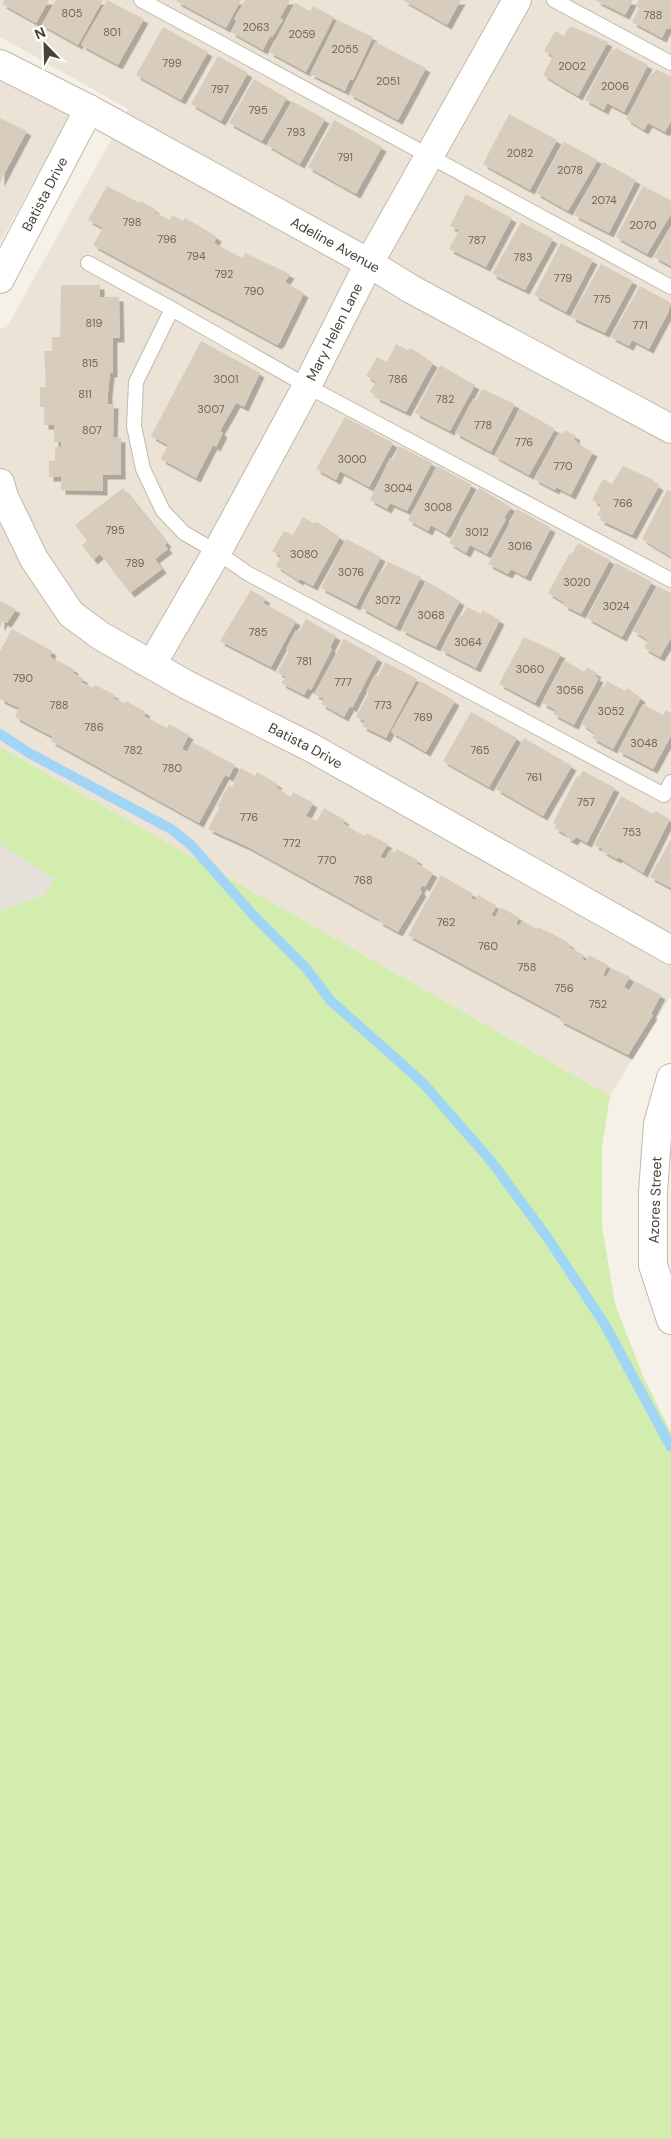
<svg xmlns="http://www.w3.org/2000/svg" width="671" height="2139" font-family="'DM Sans',sans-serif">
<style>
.residential{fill:#eae3d6}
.industrial{fill:#e5e0da}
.green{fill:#d2edae}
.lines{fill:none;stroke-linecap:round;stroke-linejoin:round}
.stream{stroke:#a1d5f6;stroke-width:10}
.building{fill:#d8cdbd;filter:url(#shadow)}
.service-casing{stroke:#c2b9aa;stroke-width:16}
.minor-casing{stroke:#c2b9aa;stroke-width:30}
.service{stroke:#fff;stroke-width:14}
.minor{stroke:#fff;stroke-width:28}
.labels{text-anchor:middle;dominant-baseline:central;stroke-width:4;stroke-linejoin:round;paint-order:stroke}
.number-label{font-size:11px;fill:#6e6558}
.street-label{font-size:14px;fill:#4a4236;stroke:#fff}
</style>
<defs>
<filter id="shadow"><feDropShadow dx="4.5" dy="4.5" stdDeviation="0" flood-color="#0004"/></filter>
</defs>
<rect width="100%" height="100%" fill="#f5f1e9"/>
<!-- residential -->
<path class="residential" d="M0 0H671V996L610 1096 0 747V329L7 327 128 109 0 37Z
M0 76 71 113 0 243Z"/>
<!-- industrial -->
<path class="industrial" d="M0 844 56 879 43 895 0 911Z"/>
<!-- green -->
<path class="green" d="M0 747 610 1096 602 1147V1226L615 1304 643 1376 671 1432V2139H0V911L43 895 55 879 0 844Z"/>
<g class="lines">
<!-- stream -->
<path class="stream" d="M0 734 29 753 171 829 191 845 254 916 306 968 330 1000 423 1083 491 1161 547 1237 604 1323 671 1447"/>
</g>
<!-- building -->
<path class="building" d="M4 0H49L36 23 2 4Z
M56 0H103L78 45 42 25Z
M107 0 144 19 118 65 81 45Z
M177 0H241L226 28 176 1Z
M245 0H290L280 18 283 20 272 37 270 36 263 50 231 32 237 22 234 19Z
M403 0H461L447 25Z
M595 0H633L625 15Z
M639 0H671V26L670 29 667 28 662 38 632 22 639 8 635 6Z
M295 3 310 11 313 6 334 17 306 72 269 52Z
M337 20 373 37 353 80 350 79 345 91 310 74Z
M570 26 608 42 578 96 543 75 553 56 544 51 555 31 564 36Z
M163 27 208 52 181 100 136 75Z
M375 42 426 68 398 120 349 94Z
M616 48 648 65 624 112 607 103 604 110 585 100 612 49 614 50Z
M218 56 248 73 221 121 191 104Z
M656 69 671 77V121L665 132 648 123 644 130 626 119 651 73 653 74Z
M254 79 287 98 262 141 229 123Z
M292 101 325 119 300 164 267 145Z
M509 114 557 140 530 190 483 164Z
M0 118 27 131 0 182Z
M334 120 382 147 356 194 308 167Z
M564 142 598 160 568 211 536 193Z
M603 162 636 180 609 233 574 215Z
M107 186 140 203 141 201 155 209 154 212 170 220 172 215 183 221 185 218 201 227 217 237 214 243 242 258 245 253 290 274 285 282 304 293 280 342 277 345 93 245 103 228 88 220Z
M643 186 671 200V214L647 254 616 237Z
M466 194 512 218 486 267 449 249 459 230 450 226Z
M521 222 553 239 525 290 492 274Z
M671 227V266L654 257Z
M561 243 593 260 566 312 534 295Z
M601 264 633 281 605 333 571 317Z
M61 285H100V297H119L120 338H113V373H110L108 393V404H114L113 437 121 438V475H103V491L61 490V477H49V461H55V447H61V442H54V425H44V407H40V387H46L44 351H52V337H60Z
M640 286 671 303 668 313 649 349 632 340 629 346 611 337Z
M201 341 260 373 244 407 236 403 220 431 223 433 216 447 213 445 196 478 161 459 168 445 151 436Z
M396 344 408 350 411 348 433 363 406 412 375 397 376 395 370 392 376 382 366 376 377 357 387 362Z
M440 365 475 385 450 431 415 413Z
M482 389 515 404 491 452 455 433 473 399 476 400Z
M520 409 555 429 529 475 494 456Z
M345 417 393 443 369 487 340 471 336 480 316 469Z
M565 430 576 436 574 440 578 442 577 444 593 452 571 495 556 487 555 490 534 479 559 432 563 434Z
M399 446 432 463 407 511 390 503 387 509 370 500 390 458 393 460Z
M437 466 472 485 446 534 431 525 428 531 408 520Z
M623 466 654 480 653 482 659 486 632 535 600 520 601 517 597 515 602 506 592 500 603 479 612 484Z
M123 488 167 543 165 545 168 549 155 559 162 569 130 593 100 554 93 560 82 545 87 541 75 525Z
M479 488 511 507 504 518 506 519 487 554 470 545 466 553 449 543 462 520 460 519Z
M667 490 671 492V557L642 539Z
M517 509 551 528 526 577 511 569 508 574 488 564Z
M303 517 313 523 317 522 340 537 313 586 300 579 299 581 276 566 281 556 272 551 284 531 293 535Z
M346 539 381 557 356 606 321 588Z
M578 543 610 560 581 614 563 605 565 603 548 593 570 553 572 554Z
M388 562 421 577 396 627 361 608 379 573 381 574Z
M616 563 652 582 622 637 587 618Z
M426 581 460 601 436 647 401 630Z
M657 586 671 593V638L660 657 644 648 648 640 633 631Z
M251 590 266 599 263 603 296 621 271 667 220 641Z
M0 601 16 609 7 623 3 621 0 627Z
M467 607 481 614 482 610 500 620 476 668 441 650 459 615 462 616Z
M306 619 336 636 330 648 332 649 311 690 308 688 304 695 281 683 286 677 277 672 289 651 286 649 296 630 299 632Z
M12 629 52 651 50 657 74 669 73 673 84 679 81 682 93 688 95 685 115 695 113 698 124 703 126 701 146 712 144 716 167 728 169 724 189 735 182 749 187 752 192 742 235 765 229 777 225 775 199 823 51 741 53 737 15 717 19 708 0 699V651Z
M524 637 561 654 535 703 499 684Z
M344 639 378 658 352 708 350 706 344 717 321 704 324 699 314 694Z
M564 660 584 672 587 667 597 673 595 676 599 678 574 725 553 714 556 710 542 703Z
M385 662 417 679 386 738 362 726 365 721 356 717 369 693 366 692 375 674 378 676Z
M420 681 455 701 426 752 391 732Z
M607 681 625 691 627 688 641 698 613 749 592 738 595 733 581 724 602 686 604 687Z
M643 704 663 715 666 710 671 713V736L653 769 618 751Z
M471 712 517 738 489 787 443 761Z
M524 738 572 766 543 816 496 789Z
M241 768 255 776 257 772 278 784 276 787 291 797 293 792 313 803 306 816 317 821 324 808 345 820 343 823 355 831 365 836 367 833 388 844 380 857 385 859 390 850 395 853 397 849 418 860 416 863 433 873 425 887 422 885 420 890 422 892 398 932 378 921 380 920 248 847 208 829 220 807 217 806 229 785 232 787Z
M583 771 615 788 587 843 576 837 573 841 566 837 567 835 554 828 556 824 553 823 577 776 579 777Z
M621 796 653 814 655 811 670 819 643 873 618 857 617 859 602 851 603 849 594 845Z
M671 839V888L650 877Z
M441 875 473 894 471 898 475 900 478 895 497 906 491 915 495 917 500 907 519 917 516 924 519 926 522 921 537 929V927L553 934 570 944 569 947 584 955 582 959 586 961 589 955 608 965 603 975 606 977 611 968 630 977 624 987 630 991 635 981 661 995 651 1014 653 1015 628 1055 559 1020 561 1017 408 935Z"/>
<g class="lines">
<defs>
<path id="service" d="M141 0 671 287
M554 0 671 63
M88 263 172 309 307 386 671 580
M172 309 136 382 134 426 143 469 163 511 184 533 217 552 247 573 664 795 671 782"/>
<g id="minor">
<path id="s1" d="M0 64 89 109 369 263 411 289 671 429"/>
<path id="s2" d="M0 279 89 109"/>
<path id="s3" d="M0 483 4 497 34 559 71 614 101 636 187 685 310 747 671 950"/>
<path id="s4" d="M152 664 217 552 307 386 369 263 517 0"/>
<path d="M671 1078 658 1124 653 1192V1265L671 1320"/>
</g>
</defs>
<!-- service casing -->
<use href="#service" class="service-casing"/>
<!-- minor casing -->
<use href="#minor" class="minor-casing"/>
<!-- service -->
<use href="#service" class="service"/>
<!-- minor -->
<use href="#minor" class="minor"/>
</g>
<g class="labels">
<!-- number labels -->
<g class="number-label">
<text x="72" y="13">805</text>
<text x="653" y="15">788</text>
<text x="256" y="27">2063</text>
<text x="112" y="32">801</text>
<text x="302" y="34">2059</text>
<text x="345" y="49">2055</text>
<text x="172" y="63">799</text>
<text x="572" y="66">2002</text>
<text x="388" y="81">2051</text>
<text x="615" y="86">2006</text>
<text x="220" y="89">797</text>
<text x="258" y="110">795</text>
<text x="296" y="132">793</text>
<text x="520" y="153">2082</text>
<text x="345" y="157">791</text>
<text x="570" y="170">2078</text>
<text x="604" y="200">2074</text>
<text x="132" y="222">798</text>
<text x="643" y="225">2070</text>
<text x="167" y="239">796</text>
<text x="477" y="240">787</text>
<text x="196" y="256">794</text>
<text x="523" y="257">783</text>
<text x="224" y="274">792</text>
<text x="563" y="278">779</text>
<text x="254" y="291">790</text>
<text x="602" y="299">775</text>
<text x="94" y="323">819</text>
<text x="640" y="325">771</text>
<text x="90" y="363">815</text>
<text x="226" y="379">3001</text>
<text x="398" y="379">786</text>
<text x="85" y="394">811</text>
<text x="445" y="399">782</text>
<text x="211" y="409">3007</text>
<text x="483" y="425">778</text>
<text x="92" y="430">807</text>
<text x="524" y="442">776</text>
<text x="352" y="459">3000</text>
<text x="563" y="466">770</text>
<text x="398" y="488">3004</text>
<text x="623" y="503">766</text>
<text x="438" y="507">3008</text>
<text x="115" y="530">795</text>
<text x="477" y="532">3012</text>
<text x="520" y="546">3016</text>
<text x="304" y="554">3080</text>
<text x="135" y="563">789</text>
<text x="351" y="572">3076</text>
<text x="577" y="582">3020</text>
<text x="388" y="600">3072</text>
<text x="616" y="606">3024</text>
<text x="431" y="615">3068</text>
<text x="258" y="632">785</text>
<text x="468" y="642">3064</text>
<text x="304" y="661">781</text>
<text x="530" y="669">3060</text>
<text x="23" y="678">790</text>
<text x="343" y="682">777</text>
<text x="570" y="690">3056</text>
<text x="59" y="705">788</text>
<text x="383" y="705">773</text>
<text x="611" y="711">3052</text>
<text x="423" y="717">769</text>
<text x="94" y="727">786</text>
<text x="644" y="743">3048</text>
<text x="133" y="750">782</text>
<text x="480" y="750">765</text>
<text x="172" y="768">780</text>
<text x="534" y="777">761</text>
<text x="586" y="802">757</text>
<text x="249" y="817">776</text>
<text x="632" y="832">753</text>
<text x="292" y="843">772</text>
<text x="327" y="860">770</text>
<text x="363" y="880">768</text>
<text x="446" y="922">762</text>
<text x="488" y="946">760</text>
<text x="527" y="967">758</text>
<text x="564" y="988">756</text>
<text x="598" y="1004">752</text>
</g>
<!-- street labels -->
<g class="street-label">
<text stroke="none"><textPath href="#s2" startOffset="96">Batista Drive</textPath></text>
<text stroke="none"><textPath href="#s1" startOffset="381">Adeline Avenue</textPath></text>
<text stroke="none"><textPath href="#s4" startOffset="379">Mary Helen Lane</textPath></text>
<text stroke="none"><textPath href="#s3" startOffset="419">Batista Drive</textPath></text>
<text transform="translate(655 1200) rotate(-88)">Azores Street</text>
</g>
</g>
<!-- north arrow -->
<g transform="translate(45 45) rotate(337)" stroke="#ffffff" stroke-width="4" paint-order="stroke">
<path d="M0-4L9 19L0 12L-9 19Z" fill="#4a4236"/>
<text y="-8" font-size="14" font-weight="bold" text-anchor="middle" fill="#4a4236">N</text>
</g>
</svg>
